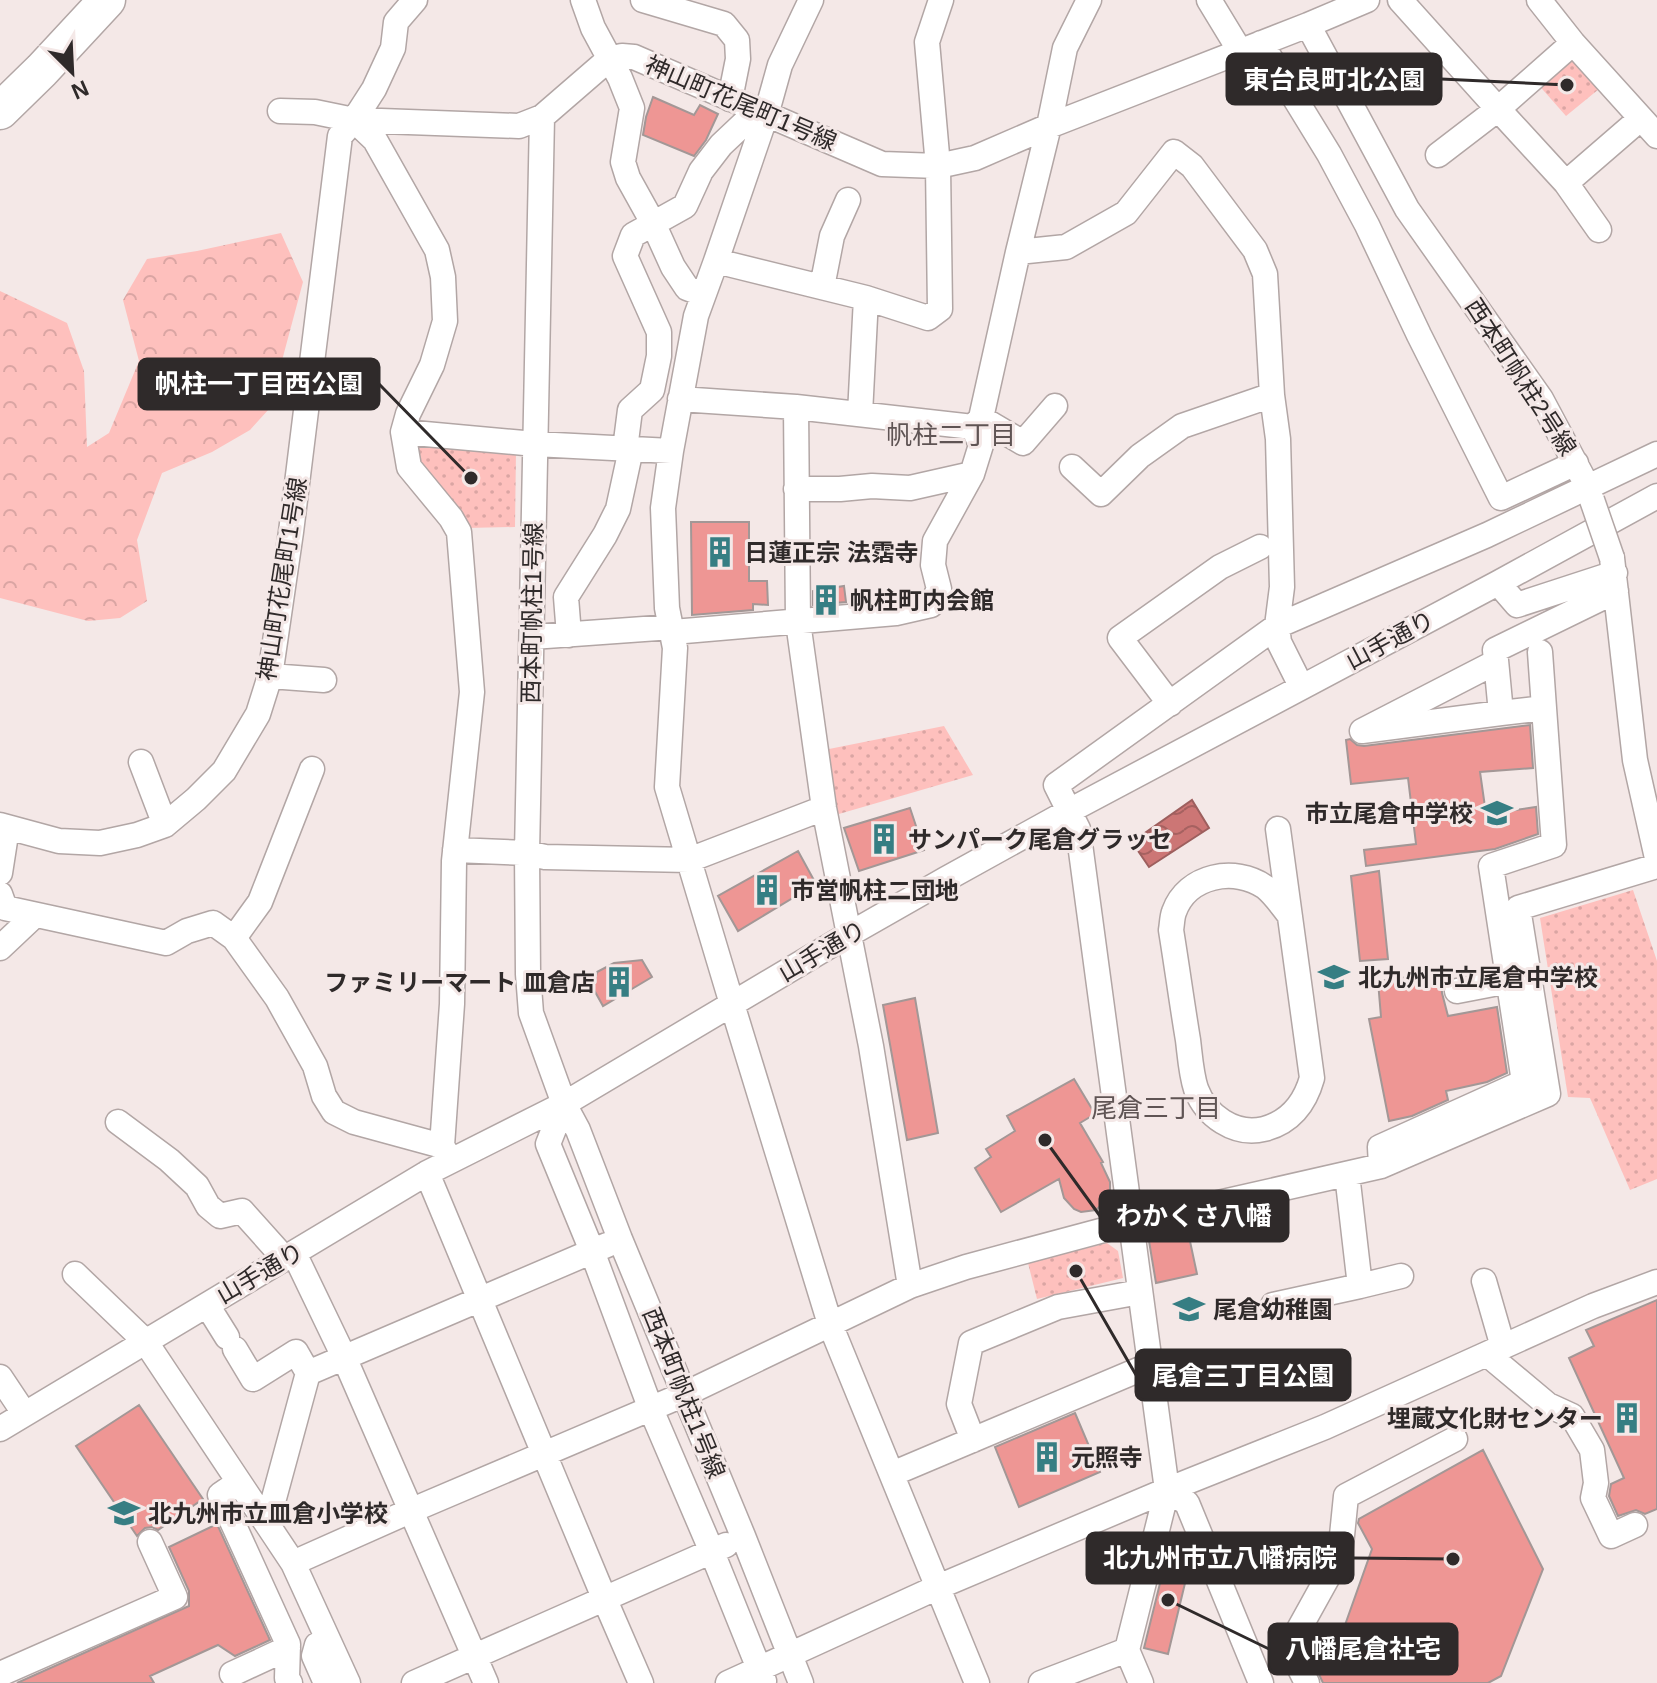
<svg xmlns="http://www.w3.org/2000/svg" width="1657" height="1683" font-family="Arial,'Noto Sans JP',sans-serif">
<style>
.forest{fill:url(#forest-crowns)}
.park{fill:url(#park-dots)}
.water{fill:url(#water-waves);stroke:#9d5f5e;stroke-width:2}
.building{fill:#ee9694;stroke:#a39796;stroke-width:2}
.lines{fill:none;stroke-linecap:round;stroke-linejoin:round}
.minor-casing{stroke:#b2a6a5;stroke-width:27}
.highway-casing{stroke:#b2a6a5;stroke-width:39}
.minor{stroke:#fff;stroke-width:24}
.highway{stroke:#fff;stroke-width:36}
.minor-bridge-casing{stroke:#b2a6a5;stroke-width:27;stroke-linecap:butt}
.minor-bridge{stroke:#fff;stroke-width:24}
.labels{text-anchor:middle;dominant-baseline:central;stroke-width:6;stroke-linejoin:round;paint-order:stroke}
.street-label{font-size:24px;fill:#2f2a2a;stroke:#f4e8e7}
.poi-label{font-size:24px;font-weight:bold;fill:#2f2a2a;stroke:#f4e8e7;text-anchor:start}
.neighbourhood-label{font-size:26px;fill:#5f5454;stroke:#f4e8e7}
.leader{fill:none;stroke:#2f2a2a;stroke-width:3}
.callout-dot{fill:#2f2a2a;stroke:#f4e8e7;stroke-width:3}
.callout{fill:#2f2a2a;stroke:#2f2a2a;stroke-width:3}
.callout-label{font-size:26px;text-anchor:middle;font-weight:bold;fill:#fff}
</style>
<defs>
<pattern id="forest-crowns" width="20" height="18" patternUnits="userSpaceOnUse" patternTransform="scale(2)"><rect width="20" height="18" fill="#fec0bd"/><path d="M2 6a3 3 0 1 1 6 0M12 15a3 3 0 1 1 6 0" fill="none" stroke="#daa5a3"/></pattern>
<pattern id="park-dots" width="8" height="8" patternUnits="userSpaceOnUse" patternTransform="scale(2)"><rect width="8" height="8" fill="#fec0bd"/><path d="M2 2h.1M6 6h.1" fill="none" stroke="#daa5a3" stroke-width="1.8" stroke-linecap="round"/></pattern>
<pattern id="water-waves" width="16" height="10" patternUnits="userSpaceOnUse" patternTransform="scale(2)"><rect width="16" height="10" fill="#cc7675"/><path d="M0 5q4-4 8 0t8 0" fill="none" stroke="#a66160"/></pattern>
</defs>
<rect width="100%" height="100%" fill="#f4e8e7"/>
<!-- forest -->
<path class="forest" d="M281 233 303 282 269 409 250 430 212 452 162 473 137 540 147 601 120 618 88 621 0 598V291L67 323 84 371 87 447 109 433 139 361 123 300 147 259 197 251Z"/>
<!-- park -->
<path class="park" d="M1568 54 1599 89 1566 116 1536 82Z
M414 443 516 451 515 527 466 528 416 465Z
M944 726 973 775 832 816 824 750Z
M1633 890 1657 961V1179L1630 1190 1590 1098 1568 1097 1540 918Z
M1107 1243 1118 1251 1123 1278 1037 1299 1028 1263Z"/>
<!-- water -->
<path class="water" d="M1192 800 1209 828 1149 867 1132 842Z"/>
<!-- building -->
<path class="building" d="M653 97 694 115 700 105 718 114 706 140 694 156 643 135 646 117Z
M691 522H749V581H767L768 605 753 604V610L692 615Z
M844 586 846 602 813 605V591Z
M1530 725 1533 768 1480 772 1486 814 1536 807 1538 834 1495 849 1366 866 1364 850 1416 844 1408 778 1351 784 1346 740 1350 739 1357 745 1364 746Z
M910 808 924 850 859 871 844 828Z
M798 851 816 884 738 931 718 896Z
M1379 871 1388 959 1360 961 1351 876Z
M642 960 652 977 603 1006 593 988 597 972 614 963Z
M1441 973 1442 993 1448 1016 1497 1007 1507 1073 1487 1082 1446 1091 1448 1100 1412 1116 1389 1121 1369 1019 1381 1017 1378 981Z
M915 998 938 1133 907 1140 883 1005Z
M1074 1079 1095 1114 1080 1123 1103 1162 1101 1163 1110 1182V1190L1108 1198 1096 1210 1081 1212 1074 1209 1064 1198 1059 1179 1001 1212 975 1168 991 1157 986 1149 1015 1131 1007 1116Z
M1188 1232 1197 1274 1156 1283 1149 1241Z
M1657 1300V1509L1645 1514 1636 1510 1618 1516 1609 1496 1611 1484 1624 1478 1569 1358 1594 1346 1586 1330Z
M139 1405 203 1499 158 1530 152 1527 145 1528 137 1536 76 1446Z
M1075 1413 1100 1472 1019 1507 995 1447Z
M1483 1450 1543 1569 1501 1676 1488 1683H1323L1310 1655 1340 1639 1372 1549 1358 1523 1359 1519Z
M217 1524 270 1640 235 1656 218 1645 150 1676 154 1683H17L189 1606V1591L169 1547Z
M1169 1547 1191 1551 1192 1554 1168 1654 1144 1648Z"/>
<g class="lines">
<defs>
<path id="minor" d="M415 0 396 22 393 48 374 89 354 120 375 140 437 250 443 277 445 321 432 365 408 414 403 432 409 467 451 518 459 532 472 692 454 861 452 1004 442 1146 451 1160
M583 0 593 28 620 78 632 108 623 162 628 178 653 223 673 267 687 288 703 294
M643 0 724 24 737 40 738 59 730 99
M811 0 780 65 766 115 716 261 696 316 671 451 663 508 667 608 675 648 667 787 732 1004 830 1324 977 1683
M1209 0 1240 51
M1400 0 1498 109 1438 155
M1539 0 1573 43 1657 136
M1308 25 1407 209 1541 399 1582 476
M1261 43 1329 154 1367 225 1419 335 1501 498 1576 463
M1573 43 1498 109 1566 183 1599 230
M280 111 315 112 354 120
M542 117 527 853 528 974 531 1013 564 1104 578 1130 620 1239 743 1536 801 1683
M1566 183 1640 119
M1018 252 1066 247 1126 213 1174 152 1192 166 1255 250 1265 274 1272 395 1278 439 1282 587 1277 626 1279 642 1301 686
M716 261 866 298 928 318 940 309 938 166 927 42 941 0
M822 287 832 236 848 200
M680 399 796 407 973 427 981 418 1018 252 1049 126 1065 48 1089 0
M796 407 798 622 824 808 871 1046 910 1286
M860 414 866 298
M981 418 1023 443 1055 406
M403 432 535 444 671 451
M625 449 630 410 652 390 659 356V332L625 256 633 235 685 206 701 171 721 145 757 111
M1072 467 1101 494 1140 456 1182 426 1272 395
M796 489H840L872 486 910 488 972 474
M1612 558 1635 760 1657 858
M1498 583 1517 605 1615 573
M673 632 896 613 931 605 939 589 933 565 935 541 972 474 981 445 973 427
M569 635 566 597 605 535 618 509 631 449
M532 637 672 627
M1540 652 1544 708 1501 713 1495 650 1616 591
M1496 662 1362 731 1501 713
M270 676 324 680
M1170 704 1120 638 1220 567 1260 547
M141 762 165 825
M0 825 59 841 100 843 137 835 165 825 196 799 224 771 258 714 270 676 291 532 340 136 354 120 519 126 542 117 609 59 622 56 634 57 882 164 938 166 975 158 1049 126 1308 25 1367 0
M1278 829 1312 1078C1305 1103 1291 1122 1264 1129 1235 1136 1206 1116 1196 1089 1191 1074 1190 1056 1188 1040 1182 1004 1177 967 1171 930 1172 925 1172 917 1174 912 1187 875 1235 866 1265 887 1275 895 1282 906 1290 916
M455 850 527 853 545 857 689 860 824 808
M0 873 7 828
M0 894 5 908 166 943 187 931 213 923 234 938 277 998 315 1066 324 1096 334 1112 354 1122 442 1146
M234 938 260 902 312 769
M0 948 35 915
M1457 991 1509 981
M564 1104 548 1144 592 1251 650 1407 712 1552 764 1681
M118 1122 169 1160 197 1186 208 1206 220 1216 242 1211 285 1259
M1381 1166 1380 1147 1524 1082 1491 866 1554 845 1544 708
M427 1173 605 1600 641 1683
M294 1253 344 1357 486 1683
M75 1274 145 1341 293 1563 348 1683
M1484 1281 1503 1347
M1360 1286 1401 1276
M207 1305 227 1337
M1273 1305 1360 1286 1347 1174
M235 1349 253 1379 296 1352 308 1373 267 1524
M1487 1354 1548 1405 1572 1416 1592 1450 1596 1483 1593 1498 1611 1536 1635 1525
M308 1373 607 1245
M0 1377 24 1413
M0 1429 427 1173 564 1104 848 935 946 879 1069 811 1498 583 1657 496
M973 1440 959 1404 971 1343 1058 1307 1140 1292
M892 1474 1150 1365
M239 1482 220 1495 288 1644 287 1678 290 1683
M1167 1490 1187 1503 1261 1683
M293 1563 410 1511 685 1394 910 1286 966 1267 1130 1223 1381 1166 1548 1094 1518 908 1657 866
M0 1674 175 1597 150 1542
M232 1674 288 1648
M326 1683 314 1656 317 1645 328 1640
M414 1683 726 1545
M728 1683 938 1587 1167 1490 1325 1427 1593 1306 1657 1282
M1041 1683 1127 1650
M1141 1683 1127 1650 1167 1490 1078 829 1056 785 1277 626 1487 535 1657 454
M1307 1683 1289 1647 1340 1555 1346 1496 1455 1439"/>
<path id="highway" d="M0 111 42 70 107 0"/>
</defs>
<!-- minor casing -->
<use href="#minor" class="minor-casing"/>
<!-- highway casing -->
<use href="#highway" class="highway-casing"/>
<!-- minor -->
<use href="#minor" class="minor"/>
<!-- highway -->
<use href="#highway" class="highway"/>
<defs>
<path id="minor-bridge" d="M1592 500 1612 558"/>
</defs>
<!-- minor-bridge casing -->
<use href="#minor-bridge" class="minor-bridge-casing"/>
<!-- minor-bridge -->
<use href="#minor-bridge" class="minor-bridge"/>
</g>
<!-- icons -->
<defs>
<symbol id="building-bare" viewBox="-9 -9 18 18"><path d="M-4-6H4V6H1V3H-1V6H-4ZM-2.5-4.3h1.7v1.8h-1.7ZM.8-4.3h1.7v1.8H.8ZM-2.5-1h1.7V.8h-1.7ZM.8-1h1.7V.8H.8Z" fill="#367e83" stroke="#f4e8e7" stroke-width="2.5" paint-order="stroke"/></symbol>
<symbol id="school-bare" viewBox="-9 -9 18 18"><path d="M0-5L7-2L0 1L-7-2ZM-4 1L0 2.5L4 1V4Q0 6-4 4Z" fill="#367e83" stroke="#f4e8e7" stroke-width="2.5" paint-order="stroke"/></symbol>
</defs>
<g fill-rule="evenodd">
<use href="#building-bare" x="698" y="530" width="44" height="44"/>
<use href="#building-bare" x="804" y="578" width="44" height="44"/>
<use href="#school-bare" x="1475" y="791" width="44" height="44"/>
<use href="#building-bare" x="862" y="817" width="44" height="44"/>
<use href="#building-bare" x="745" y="868" width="44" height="44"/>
<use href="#school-bare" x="1312" y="955" width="44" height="44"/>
<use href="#building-bare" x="597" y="960" width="44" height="44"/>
<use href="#school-bare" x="1167" y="1287" width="44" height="44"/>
<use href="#building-bare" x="1605" y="1396" width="44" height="44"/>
<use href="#building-bare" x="1025" y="1435" width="44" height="44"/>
<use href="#school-bare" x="102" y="1491" width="44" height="44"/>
</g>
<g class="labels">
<!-- street labels -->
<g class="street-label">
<text transform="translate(741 103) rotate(23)">神山町花尾町1号線</text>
<text transform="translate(1521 377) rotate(57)">西本町帆柱2号線</text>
<text transform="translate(282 579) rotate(-81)">神山町花尾町1号線</text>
<text transform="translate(532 613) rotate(-89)">西本町帆柱1号線</text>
<text transform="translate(1390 640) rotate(-28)">山手通り</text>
<text transform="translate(822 951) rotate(-30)">山手通り</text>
<text transform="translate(260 1273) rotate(-30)">山手通り</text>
<text transform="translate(684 1393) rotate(68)">西本町帆柱1号線</text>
</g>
<!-- poi labels -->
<g class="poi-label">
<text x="744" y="552">日蓮正宗 法霑寺</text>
<text x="850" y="600">帆柱町内会館</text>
<text x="1473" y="813" text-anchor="end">市立尾倉中学校</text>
<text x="908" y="839">サンパーク尾倉グラッセ</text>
<text x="791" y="890">市営帆柱二団地</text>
<text x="1358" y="977">北九州市立尾倉中学校</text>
<text x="595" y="982" text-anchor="end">ファミリーマート 皿倉店</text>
<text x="1213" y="1309">尾倉幼稚園</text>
<text x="1603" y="1418" text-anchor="end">埋蔵文化財センター</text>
<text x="1071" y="1457">元照寺</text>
<text x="148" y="1513">北九州市立皿倉小学校</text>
</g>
<!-- neighbourhood labels -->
<g class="neighbourhood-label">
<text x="951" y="435">帆柱二丁目</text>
<text x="1156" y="1108">尾倉三丁目</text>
</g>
</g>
<!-- callouts -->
<path class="leader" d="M1567 85L1441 79M471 478L379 384M1045 1140L1100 1216M1076 1271L1136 1375M1453 1559L1353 1558M1168 1600L1269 1649"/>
<g class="callout-dot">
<circle cx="1567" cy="85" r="8"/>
<circle cx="471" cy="478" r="8"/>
<circle cx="1045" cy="1140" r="8"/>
<circle cx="1076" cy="1271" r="8"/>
<circle cx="1453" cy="1559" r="8"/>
<circle cx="1168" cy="1600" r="8"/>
</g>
<g class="callout">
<rect x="1227" y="54" width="214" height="50" rx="8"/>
<rect x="139" y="359" width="240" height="50" rx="8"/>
<rect x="1100" y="1191" width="188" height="50" rx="8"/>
<rect x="1136" y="1350" width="214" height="50" rx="8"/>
<rect x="1087" y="1533" width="266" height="50" rx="8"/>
<rect x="1269" y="1624" width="188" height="50" rx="8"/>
</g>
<g class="callout-label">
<text x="1334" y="89">東台良町北公園</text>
<text x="259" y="393">帆柱一丁目西公園</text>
<text x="1194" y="1225">わかくさ八幡</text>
<text x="1243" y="1385">尾倉三丁目公園</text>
<text x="1220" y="1567">北九州市立八幡病院</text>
<text x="1363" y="1658">八幡尾倉社宅</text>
</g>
<!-- north arrow -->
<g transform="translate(72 72) rotate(156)" stroke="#f4e8e7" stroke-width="6" paint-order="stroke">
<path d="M0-6L14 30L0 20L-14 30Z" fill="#2f2a2a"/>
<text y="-12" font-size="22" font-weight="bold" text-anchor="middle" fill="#2f2a2a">N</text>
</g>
</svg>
